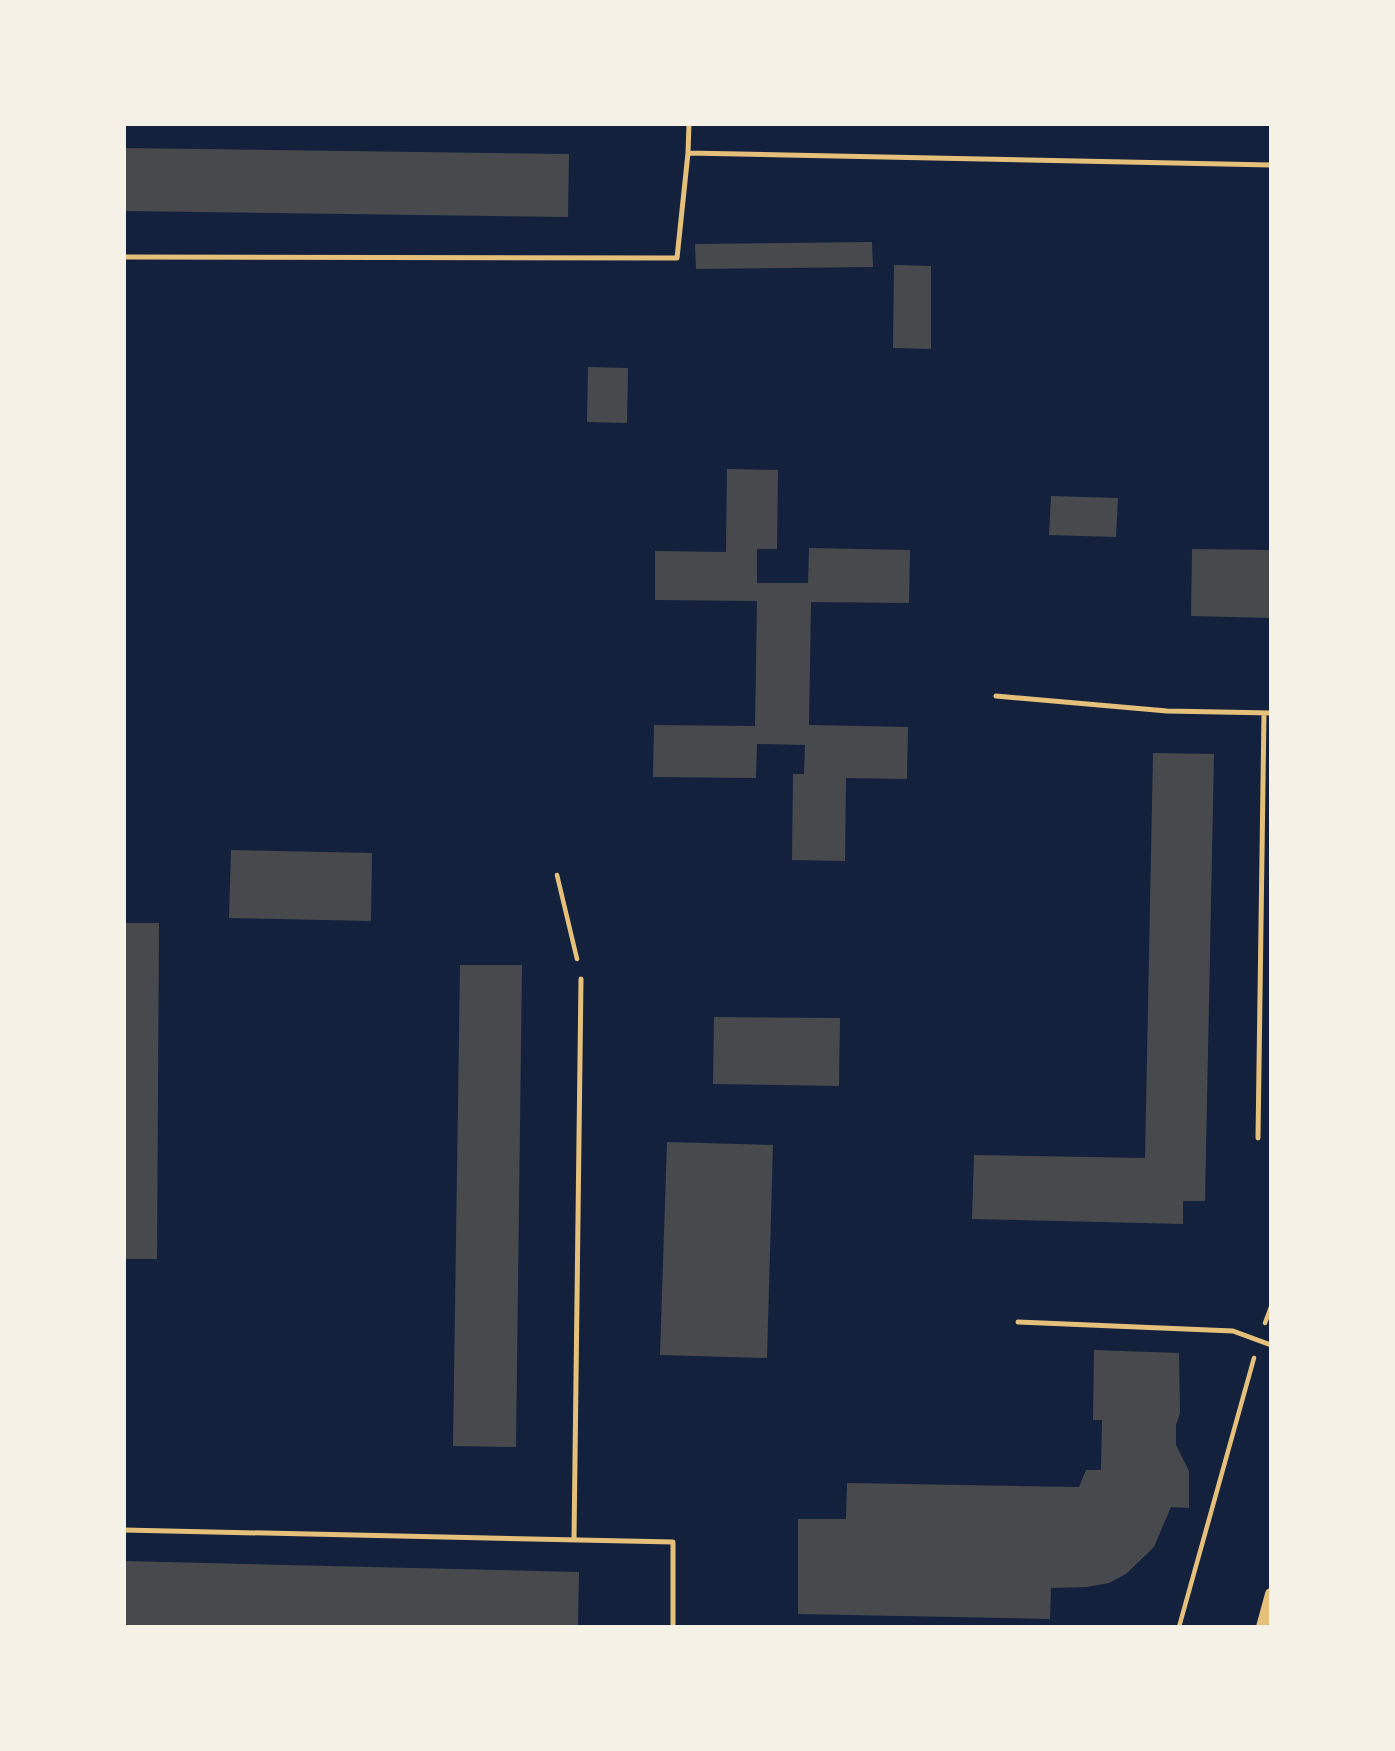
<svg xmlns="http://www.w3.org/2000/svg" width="1395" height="1751" font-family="'Fira Sans',sans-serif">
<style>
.building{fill:#48494c}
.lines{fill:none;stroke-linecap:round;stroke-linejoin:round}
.path{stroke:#e5c07b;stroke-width:4.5}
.service{stroke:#e5c07b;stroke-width:5}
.tertiary{stroke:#e5c07b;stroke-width:12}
</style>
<rect width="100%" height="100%" fill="#14213d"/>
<!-- building -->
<path class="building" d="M124 148 569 154 568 217 124 211Z
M872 242 873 267 696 269 695 244Z
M894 265 931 266V349L893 348Z
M588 367 628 368 627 423 587 422Z
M727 469 778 470 777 549H757V583H808L809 548 910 550 909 603 811 602 809 725 908 727 907 779 846 778 845 861 792 860 793 774H804L805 745 757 744 756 778 653 777 654 725 755 726 757 601 655 600V551L726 552Z
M1051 496 1118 498 1116 537 1049 535Z
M1192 549 1271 550V618L1191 616Z
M1153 753 1214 754 1205 1201H1183V1224L972 1219 974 1155 1145 1158Z
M231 850 372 853 371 921 229 918Z
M124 923H159L157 1259H124Z
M460 965H522L516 1447 453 1446Z
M714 1017 840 1018 839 1086 713 1084Z
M667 1142 773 1145 767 1358 660 1355Z
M1094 1350 1179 1353 1180 1413 1176 1425V1445L1189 1471V1508L1171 1507 1154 1547 1126 1574 1109 1583 1087 1587 1051 1588 1050 1619 798 1614V1519H846L847 1483 1079 1487 1086 1470H1101L1102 1420H1093Z
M124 1561 579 1572 578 1627H124Z"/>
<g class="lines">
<!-- path -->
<path class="path" d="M557 875 577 959
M1265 1323 1271 1307
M1179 1627 1254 1358"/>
<!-- service -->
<path class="service" d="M688 153 1271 165
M124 257 677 258 688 153 689 124
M996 696 1167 711 1271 713
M1258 1138 1264 713
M1018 1322 1233 1331 1271 1345
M124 1530 673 1542V1627
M574 1540 581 979"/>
<!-- tertiary -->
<path class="tertiary" d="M1262 1627 1271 1594"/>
</g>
<!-- border -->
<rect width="1395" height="1751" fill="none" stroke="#f6f1e7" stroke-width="252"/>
</svg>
